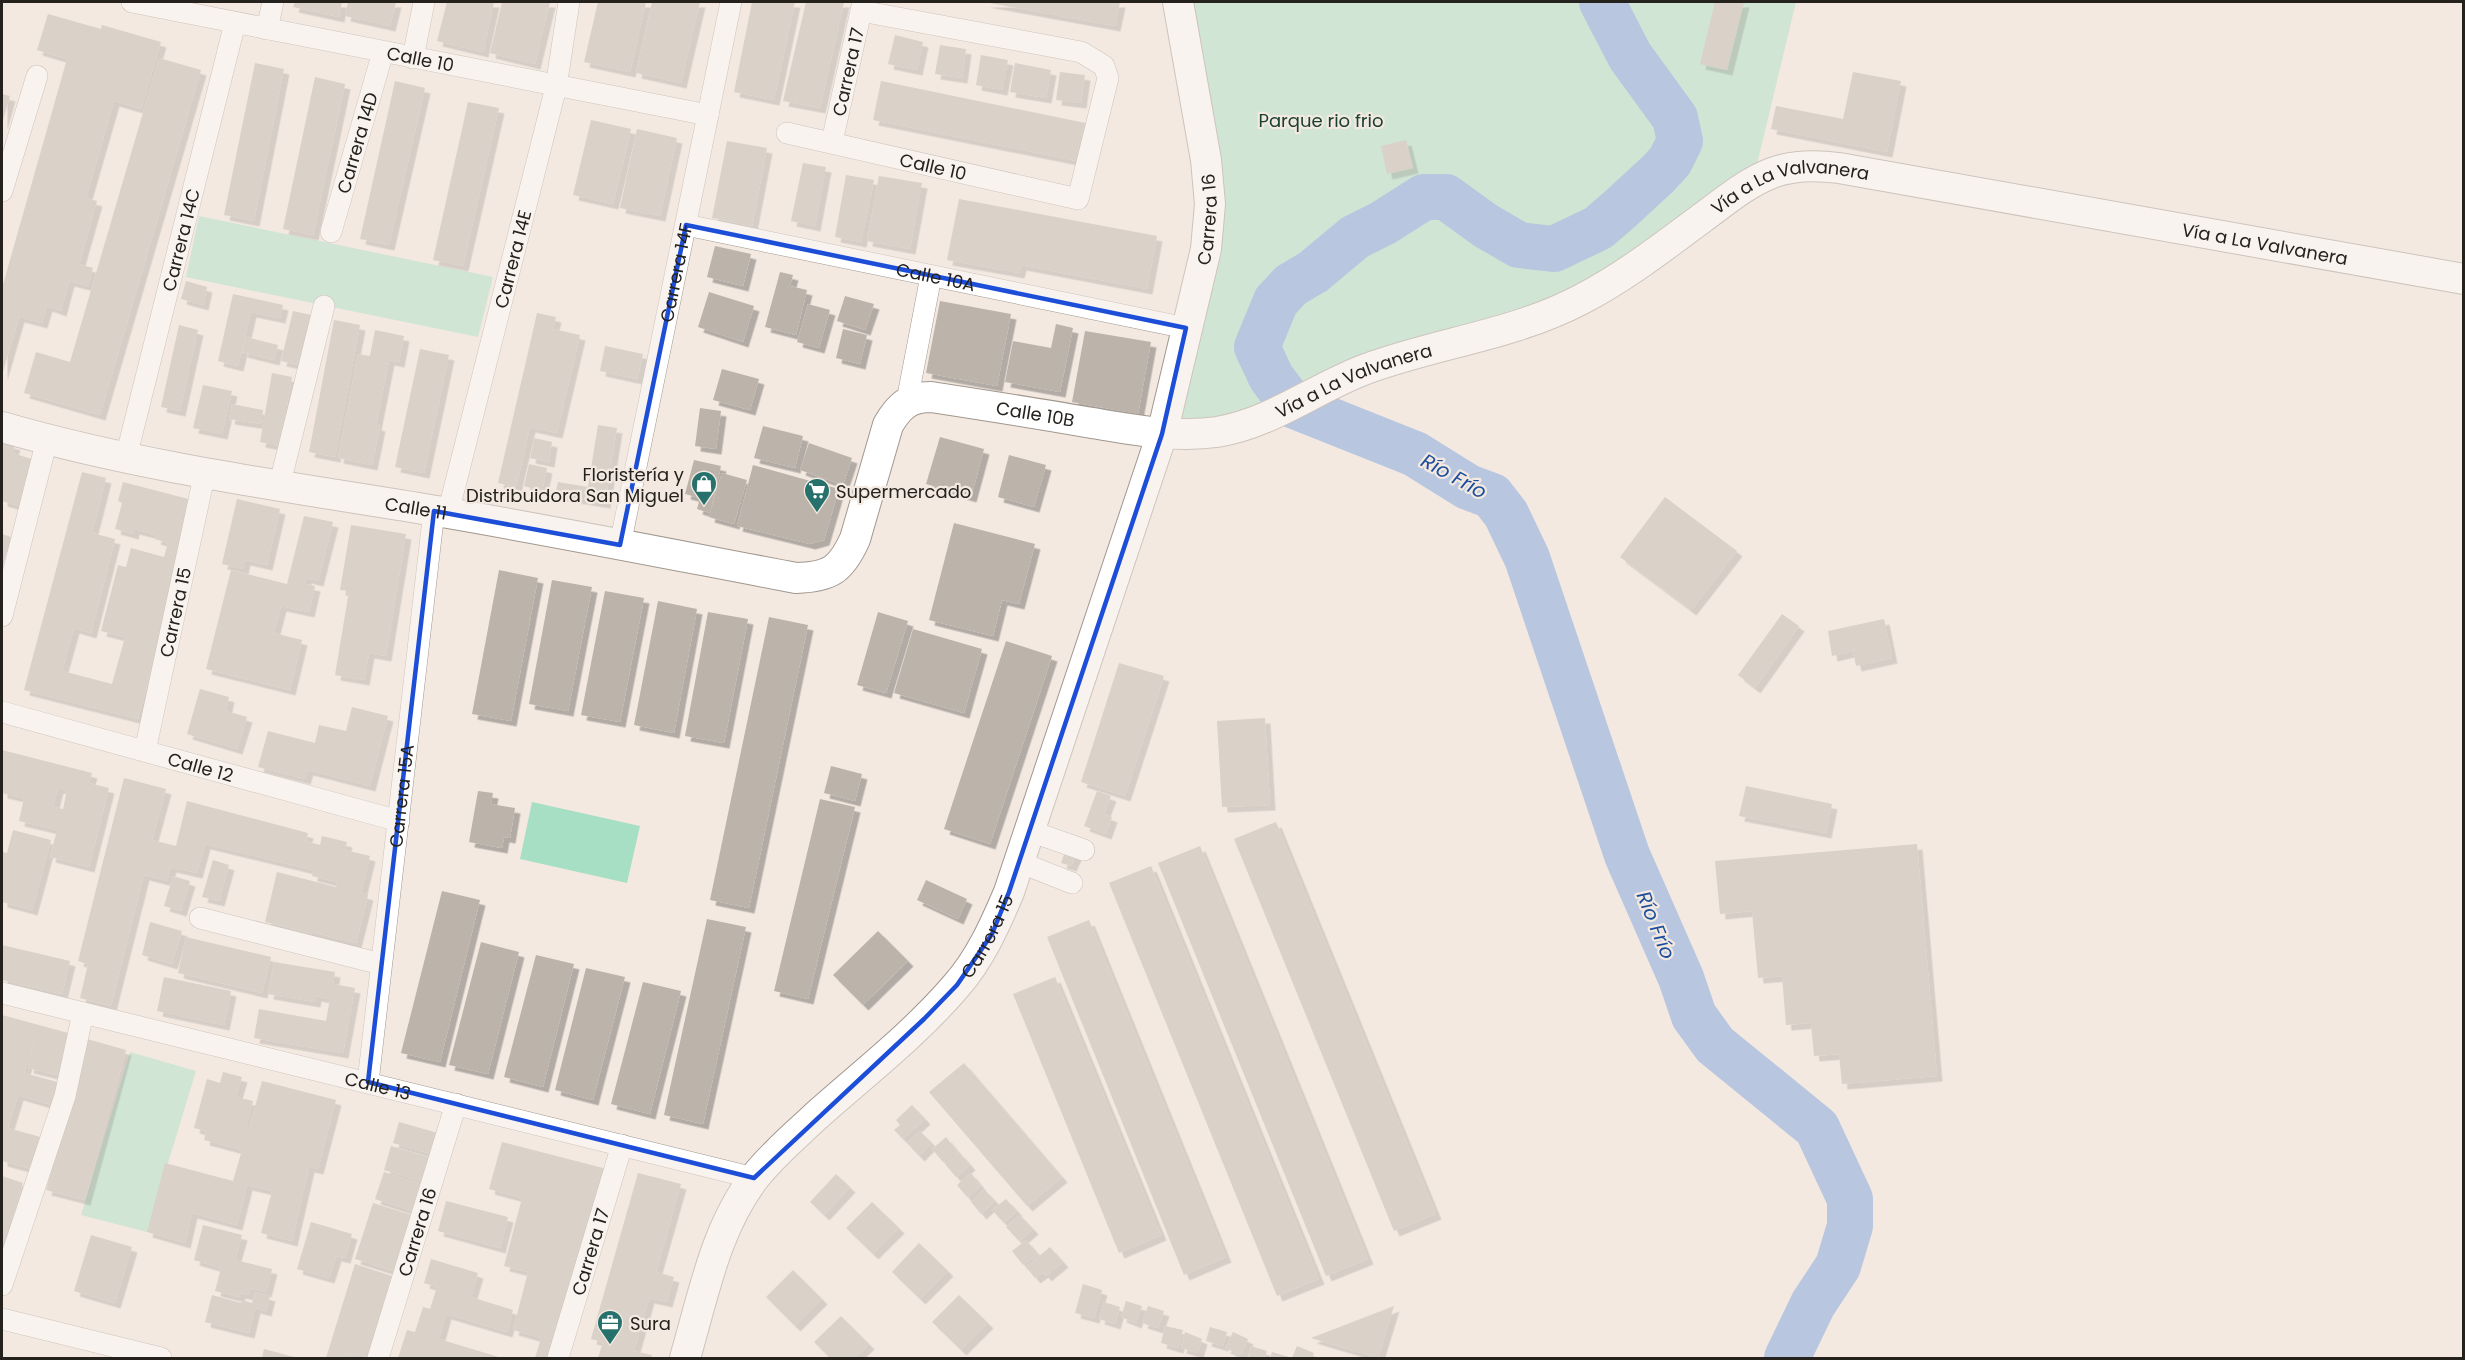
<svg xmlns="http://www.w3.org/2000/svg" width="2465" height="1360" font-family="Poppins,sans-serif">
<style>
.green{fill:#a6dfc3}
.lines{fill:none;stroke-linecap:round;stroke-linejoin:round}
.river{stroke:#729cdd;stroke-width:46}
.building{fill:#bcb3aa;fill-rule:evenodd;filter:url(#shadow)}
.street-casing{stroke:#a0978f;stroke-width:22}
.secondary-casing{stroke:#a0978f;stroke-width:32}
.street{stroke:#fff;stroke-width:21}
.secondary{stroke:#fff;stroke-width:30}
.marked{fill:none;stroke:#1d4ed8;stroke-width:4.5;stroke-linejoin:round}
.labels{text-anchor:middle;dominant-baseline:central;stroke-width:4.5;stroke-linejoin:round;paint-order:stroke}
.street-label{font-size:18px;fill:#25221e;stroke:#f3e9e1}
.park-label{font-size:18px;fill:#184130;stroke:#f3e9e1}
.poi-label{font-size:18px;fill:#25221e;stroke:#f3e9e1;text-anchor:start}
.water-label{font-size:20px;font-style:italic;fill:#1c4f9c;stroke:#f3e9e1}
</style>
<defs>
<filter id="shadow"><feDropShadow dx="5.5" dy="5.5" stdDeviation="0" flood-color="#0004"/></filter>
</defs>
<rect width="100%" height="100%" fill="#f3e9e1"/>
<!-- green -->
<path class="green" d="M1178 2H1796L1753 181 1636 264 1326 387 1162 434 1206 249Z
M199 216 493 277 478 337 186 277Z
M532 802 640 826 627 883 520 859Z
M130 1052 196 1071 147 1232 81 1215Z"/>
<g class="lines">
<!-- river -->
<path class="river" d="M1602 2 1630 56 1675 118 1680 141 1670 161 1658 174 1619 210 1598 228 1554 249 1519 245 1486 226 1446 197H1424L1383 223 1355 237 1313 272 1291 285 1276 301 1257 347 1271 377 1292 405 1415 454 1468 487 1492 496 1506 514 1527 558 1627 855 1681 978 1694 1016 1715 1045 1817 1128 1850 1199V1226L1838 1266 1813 1304 1787 1358"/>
</g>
<!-- building -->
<path class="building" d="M295 2H342L339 17 293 7Z
M348 2H396L390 26 345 16Z
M447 2H494L483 52 437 41Z
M502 2H550L535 64 490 53Z
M598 2H646L630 72 584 62Z
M652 2H700L681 83 636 73Z
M752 2H795L774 100 734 92Z
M806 2H844L820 108 783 101Z
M984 2H1120L1115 26Z
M1715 2H1744L1727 70 1700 64Z
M48 14 101 29 102 25 161 42 141 109 114 101 86 198 97 201 79 264 93 268 88 286 69 281 61 311 47 306 42 323 19 317 2 375V288L67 59 37 50Z
M895 35 923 42 917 70 888 64Z
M940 45 966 49 962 78 935 74Z
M981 55 1008 60 1002 90 976 85Z
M159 58 201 70 100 415 24 393 36 352 70 362Z
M255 63 284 69 254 221 224 215Z
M1015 63 1051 70 1046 98 1010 92Z
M1060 72 1085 75 1081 103 1056 100Z
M1853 72 1901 81 1887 152 1771 129 1776 106 1843 119Z
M315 77 345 84 313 235 283 229Z
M395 81 425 88 389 245 360 239Z
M881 81 1090 124 1082 162 873 120Z
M2 94 10 96 2 124Z
M468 102 499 108 463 266 433 260Z
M591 120 631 129 613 204 573 195Z
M637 129 677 138 660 216 620 208Z
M1406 140 1413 168 1387 174 1381 146Z
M727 141 767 148 752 226 712 218Z
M803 163 826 167 815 226 791 221Z
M846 175 874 180 861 242 835 237Z
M879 176 922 183 910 249 867 241Z
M959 199 1157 236 1147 289 1021 265 1019 273 947 260Z
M715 246 751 254 743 286 707 277Z
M780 272 793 275 790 286 807 290 796 335 765 327Z
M186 281 207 287 203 305 181 299Z
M709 292 754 306 743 342 698 327Z
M233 294 283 305 280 318 251 312 238 366 218 361Z
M845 296 874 304 865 330 837 321Z
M940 301 1011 314 997 386 926 373Z
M808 304 830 310 819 348 797 342Z
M293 311 311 315 299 365 281 361Z
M537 313 556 317 553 329 580 335 557 433 530 427 516 487 498 483Z
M334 320 360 325 335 457 309 452Z
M1056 324 1073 328 1060 392 1005 382 1013 341 1051 348Z
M179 325 198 330 180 411 161 407Z
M843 329 867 335 860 364 836 358Z
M375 330 404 336 399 362 389 360 376 425 380 426 372 465 338 458 358 354 370 356Z
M1085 331 1151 342 1138 414 1072 402Z
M246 337 278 345 274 360 242 352Z
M605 346 643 354 637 379 600 371Z
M420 349 449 355 424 473 395 467Z
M722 369 759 379 750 410 713 400Z
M272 373 292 377 280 446 260 442Z
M203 385 232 391 222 434 193 428Z
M232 404 263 410 261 424 229 419Z
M700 408 721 411 716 449 695 446Z
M598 425 617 428 605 503 555 495 558 482 588 487Z
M763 426 803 436 795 468 754 458Z
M940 437 984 449 971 497 926 484Z
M534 438 552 442 549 462 530 458Z
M2 441 15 445 12 453 35 460 22 507 2 501Z
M809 443 852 458 843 485 800 470Z
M1009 455 1046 465 1034 507 998 497Z
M694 460 721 466 710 513 697 509 700 498 685 494Z
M529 464 547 468 542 491 524 486Z
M753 465 839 489 824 540 810 544 737 526Z
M82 472 106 478 92 533 115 539 91 633 74 628 62 671 112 684 125 637 101 631 118 565 126 567 131 548 164 557 168 543 155 539 157 535 134 529 133 534 115 529 122 503 118 501 123 482 196 501 138 719 24 690Z
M722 473 747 480 734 524 709 517Z
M1665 497 1737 551 1691 610 1620 557Z
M237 499 280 509 267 565 245 560 243 569 222 564Z
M304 516 333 522 318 581 306 578 305 584 315 586 309 612 281 606 274 633 302 640 290 690 206 669 231 570 287 584Z
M954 523 1035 544 1019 604 1002 600 993 636 929 620Z
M351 525 406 534 386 656 369 653 364 680 335 675 349 591 340 590Z
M2 534 11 537 2 569Z
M499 570 538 578 511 721 472 714Z
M552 580 592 587 568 711 529 704Z
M605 591 644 598 620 722 581 715Z
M658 601 697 609 674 733 634 725Z
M708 612 748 619 724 743 685 736Z
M878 612 908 621 886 693 857 685Z
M1782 614 1799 626 1755 688 1738 675Z
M769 617 808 625 749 908 710 900Z
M1884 619 1892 658 1856 666 1853 651 1832 656 1828 631Z
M913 629 982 649 964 713 894 693Z
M1006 641 1052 656 990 844 944 829Z
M1119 663 1164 676 1125 796 1081 782Z
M200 689 229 697 226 711 247 717 237 749 187 734Z
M352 707 388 716 370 786 308 770 305 779 258 767 268 731 315 743 319 725 346 731Z
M1265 718 1270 805 1222 807 1217 721Z
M2 750 92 773 89 783 109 788 89 867 50 857 57 830 19 821 24 798 2 793ZM58 788 67 790 63 809 53 807Z
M831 766 862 774 855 801 824 793Z
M124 778 166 789 152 840 176 846 187 801 308 833 306 841 320 845 322 836 347 842 345 850 370 856 361 893 368 895 356 943 312 932 311 937 294 933 295 929 265 922 277 872 336 887 337 882 312 876 313 870 205 844 197 873 171 867 167 881 144 875 111 1006 80 998 88 964 78 961Z
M1746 786 1832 804 1826 833 1739 816Z
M478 791 493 793 491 804 515 808 510 838 504 837 502 848 469 842Z
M1097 791 1111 796 1104 814 1112 817 1106 834 1084 826Z
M820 799 855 807 808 999 774 991Z
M1276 822 1436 1214 1394 1231 1234 839Z
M13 830 51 840 32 910 2 902V852L7 853Z
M1917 844 1937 1076 1842 1084 1839 1054 1814 1056 1811 1023 1786 1025 1782 976 1758 978 1752 911 1720 914 1715 861Z
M1200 846 1368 1259 1326 1276 1158 863Z
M1066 849 1077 853 1071 866 1061 863Z
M213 860 229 865 219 901 202 897Z
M1151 866 1319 1279 1277 1296 1109 883Z
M173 876 190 881 181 911 164 906Z
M926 880 967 899 958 919 917 900Z
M442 891 480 900 440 1062 401 1053Z
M707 919 746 927 703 1124 664 1115Z
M1089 920 1226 1257 1184 1275 1047 937Z
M150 922 182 931 172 964 142 955Z
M878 931 908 961 863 1005 833 975Z
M186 937 271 957 262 993 178 973Z
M481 942 519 952 488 1074 449 1065Z
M2 945 70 961 62 994 2 980Z
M536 955 574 964 543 1087 504 1077Z
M274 962 335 972 333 984 355 988 343 1053 254 1038 259 1009 326 1021 330 999 316 996 315 1002 268 994Z
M586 968 625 977 593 1100 555 1090Z
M164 977 231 991 224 1025 157 1011Z
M1055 977 1161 1235 1119 1253 1013 994Z
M643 982 681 991 650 1114 611 1104Z
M2 1015 72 1034 61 1076 28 1068 34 1040 24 1073 65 1084 59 1107 18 1095 8 1128 44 1138 35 1170 2 1161Z
M87 1039 126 1050 85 1200 46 1190Z
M964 1063 1062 1177 1027 1206 929 1092Z
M223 1072 242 1077 236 1097 253 1101 246 1128 249 1129 262 1081 336 1100 318 1169 309 1167 292 1241 261 1233 272 1191 247 1185 237 1225 192 1213 185 1243 147 1232 165 1163 233 1181 242 1150 204 1140 206 1131 194 1128 207 1079 220 1083Z
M912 1105 925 1119 903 1139 894 1130 900 1125 896 1120Z
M399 1122 438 1133 432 1154 393 1143Z
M920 1131 932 1143 919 1156 907 1143Z
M946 1137 957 1151 943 1162 932 1149Z
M502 1142 607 1169 557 1358H535L541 1338 513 1330 528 1272 504 1266 522 1198 489 1189Z
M391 1146 432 1158 425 1182 384 1170Z
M959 1152 970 1165 956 1177 945 1164Z
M384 1172 428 1186 419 1213 375 1199Z
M638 1173 681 1184 656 1272 674 1277 667 1302 649 1298 634 1351 652 1355 651 1358H598L603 1342 591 1339Z
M971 1173 981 1186 967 1197 957 1185Z
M836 1174 850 1187 824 1215 810 1202Z
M2 1176 23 1183 2 1256Z
M984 1189 995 1201 981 1214 971 1202Z
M1006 1199 1017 1211 1004 1223 992 1210Z
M446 1201 508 1217 500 1248 438 1231Z
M872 1202 899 1228 873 1254 846 1228Z
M373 1203 418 1217 400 1273 355 1259Z
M1020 1215 1033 1229 1019 1241 1006 1227Z
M311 1222 352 1234 345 1258 336 1256 329 1278 297 1269Z
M203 1225 242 1235 235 1260 272 1269 266 1292 251 1288 249 1295 240 1293 239 1297 215 1291 221 1268 194 1260Z
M91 1235 132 1247 115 1303 74 1291Z
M1026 1240 1038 1254 1023 1265 1012 1251Z
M919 1243 948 1271 920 1299 892 1272Z
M1050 1247 1063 1262 1046 1276 1043 1272 1035 1278 1026 1267Z
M431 1259 478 1273 471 1297 513 1310 507 1332 446 1314 439 1339 502 1358H398L407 1330 415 1332 423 1307 430 1309 437 1287 424 1283Z
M355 1264 395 1277 373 1358 343 1352 360 1358H326Z
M793 1270 822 1299 795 1326 766 1297Z
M1083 1284 1102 1290 1094 1318 1075 1313Z
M255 1292 270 1296 266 1311 255 1308 249 1333 205 1322 212 1295 241 1303 242 1300 252 1303Z
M959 1295 988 1323 961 1350 932 1322Z
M1126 1301 1142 1306 1136 1323 1121 1317Z
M1104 1302 1120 1307 1115 1324 1099 1319Z
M1148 1306 1164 1311 1158 1328 1142 1323Z
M1394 1306 1378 1358 1311 1338Z
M841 1316 869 1344 854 1358H830L814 1342Z
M1165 1326 1183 1330 1178 1348 1161 1343Z
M1210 1327 1227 1332 1223 1346 1206 1341Z
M1185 1332 1202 1339 1198 1353 1181 1348Z
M1233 1332 1248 1339 1241 1355 1225 1348Z
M1251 1346 1267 1351 1265 1358H1248Z
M1297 1346 1314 1353 1312 1358H1292Z
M264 1349 298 1358H262Z
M1272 1352 1289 1357V1358H1270Z"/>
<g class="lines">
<defs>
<g id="street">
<path id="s1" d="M132 2 708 115"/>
<path d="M267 29 273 2"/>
<path d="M413 58 424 2"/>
<path id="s2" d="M787 133 1078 199 1108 78 1104 66 1081 52 861 11"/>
<path id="s3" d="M832 142 863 2"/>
<path d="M2 191 37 76"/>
<path id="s4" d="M686 225 1186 328"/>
<path id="s5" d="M331 232 383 52"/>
<path d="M907 401 931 276"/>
<path id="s6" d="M126 457 235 23"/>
<path d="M279 487 324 306"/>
<path id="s7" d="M448 513 556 87 569 2"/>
<path id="s8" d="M620 545 731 2"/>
<path d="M2 616 47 440"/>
<path id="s9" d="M2 712 399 821"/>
<path id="s10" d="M145 751 205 472"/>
<path d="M1030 831 1084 850"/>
<path d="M1019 862 1072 883"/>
<path d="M200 918 381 964"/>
<path id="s11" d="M2 993 754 1178"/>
<path id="s12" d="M368 1082 434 511"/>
<path d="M2 1285 65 1096 83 1013"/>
<path d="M2 1319 161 1358"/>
<path id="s13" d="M378 1358 456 1104"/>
<path id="s14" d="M558 1358 622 1145"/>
</g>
<g id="secondary">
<path id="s15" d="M2 427C147 469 299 488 448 513 564 533 680 556 796 578 830 577 841 570 855 539L888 425C899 406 909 397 931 397 983 405 1035 413 1086 422 1130 429 1173 438 1217 432 1272 423 1315 388 1366 369 1436 343 1513 335 1580 300 1623 278 1663 247 1702 218 1724 202 1746 183 1772 173 1793 165 1816 165 1839 168L2464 279"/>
<path id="s16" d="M685 1358C703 1297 715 1229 755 1177 773 1154 795 1136 816 1116 863 1074 915 1034 956 986 980 959 995 925 1009 892L1162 434 1206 249 1210 204 1206 160 1178 2"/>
</g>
</defs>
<!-- street casing -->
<use href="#street" class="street-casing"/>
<!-- secondary casing -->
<use href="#secondary" class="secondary-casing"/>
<!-- street -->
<use href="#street" class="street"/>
<!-- secondary -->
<use href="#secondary" class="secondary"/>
</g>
<!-- marked area -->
<path d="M0 0H2465V1360H0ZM686 225 1186 328 1162 434 1009 892 992 934 957 985 924 1019 754 1178 368 1082 434 511 620 545Z" fill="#f3e9e1" fill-opacity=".55" fill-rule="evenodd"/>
<path class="marked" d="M686 225 1186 328 1162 434 1009 892 992 934 957 985 924 1019 754 1178 368 1082 434 511 620 545Z"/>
<!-- icons -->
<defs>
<symbol id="shop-pin" viewBox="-11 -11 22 30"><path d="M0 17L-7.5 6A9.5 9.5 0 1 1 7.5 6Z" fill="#27716c" stroke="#f3e9e1"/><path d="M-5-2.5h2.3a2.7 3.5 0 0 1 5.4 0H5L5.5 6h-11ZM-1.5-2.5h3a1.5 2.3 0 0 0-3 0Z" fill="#fff"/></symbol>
<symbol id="supermarket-pin" viewBox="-11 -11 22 30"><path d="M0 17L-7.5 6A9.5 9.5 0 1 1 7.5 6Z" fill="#27716c" stroke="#f3e9e1"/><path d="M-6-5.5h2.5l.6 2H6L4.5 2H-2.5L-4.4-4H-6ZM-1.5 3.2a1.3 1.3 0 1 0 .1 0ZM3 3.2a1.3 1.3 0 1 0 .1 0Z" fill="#fff"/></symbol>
<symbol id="office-pin" viewBox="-11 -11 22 30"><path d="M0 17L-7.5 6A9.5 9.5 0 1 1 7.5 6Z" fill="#27716c" stroke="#f3e9e1"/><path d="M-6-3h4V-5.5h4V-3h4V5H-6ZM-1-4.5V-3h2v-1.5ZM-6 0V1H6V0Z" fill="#fff"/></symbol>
</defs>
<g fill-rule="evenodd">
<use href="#shop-pin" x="689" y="469" width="30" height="40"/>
<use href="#supermarket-pin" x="802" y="476" width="30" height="40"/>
<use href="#office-pin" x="595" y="1308" width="30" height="40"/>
</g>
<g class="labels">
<!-- street labels -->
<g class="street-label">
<text stroke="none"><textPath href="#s1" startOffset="294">Calle 10</textPath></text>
<text stroke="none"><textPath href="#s3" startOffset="72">Carrera 17</textPath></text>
<text stroke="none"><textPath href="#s5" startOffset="93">Carrera 14D</textPath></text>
<text stroke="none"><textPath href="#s2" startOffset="150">Calle 10</textPath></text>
<text stroke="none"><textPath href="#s15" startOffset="1980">Vía a La Valvanera</textPath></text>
<text stroke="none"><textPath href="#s16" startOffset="1284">Carrera 16</textPath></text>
<text stroke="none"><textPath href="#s6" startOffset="224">Carrera 14C</textPath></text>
<text stroke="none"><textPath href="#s15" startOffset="2466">Vía a La Valvanera</textPath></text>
<text stroke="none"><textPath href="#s7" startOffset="262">Carrera 14E</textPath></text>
<text stroke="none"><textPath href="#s8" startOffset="278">Carrera 14F</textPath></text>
<text stroke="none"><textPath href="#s4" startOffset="255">Calle 10A</textPath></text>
<text stroke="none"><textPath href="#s15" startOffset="1494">Vía a La Valvanera</textPath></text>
<text stroke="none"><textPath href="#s15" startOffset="1164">Calle 10B</textPath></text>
<text stroke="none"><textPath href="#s15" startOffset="422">Calle 11</textPath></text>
<text stroke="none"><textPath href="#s10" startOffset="142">Carrera 15</textPath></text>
<text stroke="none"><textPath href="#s9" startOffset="206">Calle 12</textPath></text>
<text stroke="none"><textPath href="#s12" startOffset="288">Carrera 15A</textPath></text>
<text stroke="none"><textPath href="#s16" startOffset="532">Carrera 15</textPath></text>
<text stroke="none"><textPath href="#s11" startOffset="387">Calle 13</textPath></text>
<text stroke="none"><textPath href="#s13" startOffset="132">Carrera 16</textPath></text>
<text stroke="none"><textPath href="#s14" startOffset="111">Carrera 17</textPath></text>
</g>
<!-- park labels -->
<g class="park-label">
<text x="1321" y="120">Parque rio frio</text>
</g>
<!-- poi labels -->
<g class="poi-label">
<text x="684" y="474" text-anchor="end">Floristería y<tspan x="684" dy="21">Distribuidora San Miguel</tspan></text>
<text x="836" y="491">Supermercado</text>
<text x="630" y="1323">Sura</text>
</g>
<!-- water labels -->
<g class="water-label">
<text transform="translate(1454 476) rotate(29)">Río Frío</text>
<text transform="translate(1656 925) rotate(68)">Río Frío</text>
</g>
</g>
<!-- border -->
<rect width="2465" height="1360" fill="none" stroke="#25221e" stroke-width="6"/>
</svg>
